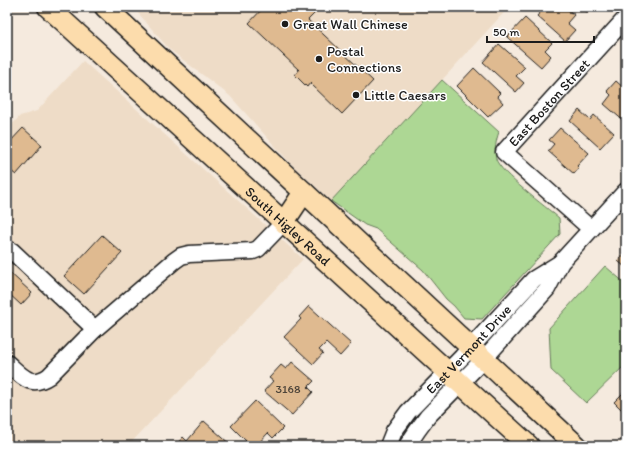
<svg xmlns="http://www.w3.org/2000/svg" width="633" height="453" font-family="Itim,sans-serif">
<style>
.built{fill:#eedcc7}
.green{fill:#add794;stroke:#647a58}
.building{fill:#dfba90;stroke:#1c1c1c}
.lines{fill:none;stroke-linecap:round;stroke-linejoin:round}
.minor-casing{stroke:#1c1c1c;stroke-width:19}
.major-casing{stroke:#1c1c1c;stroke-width:23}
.minor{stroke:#fff;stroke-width:16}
.major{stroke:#fcdcac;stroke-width:20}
.poi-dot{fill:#1c1c1c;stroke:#fff;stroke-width:1.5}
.labels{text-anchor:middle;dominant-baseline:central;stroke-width:3;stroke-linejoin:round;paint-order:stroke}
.number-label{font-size:12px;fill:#4d4439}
.poi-label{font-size:14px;fill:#1c1c1c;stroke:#fff;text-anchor:start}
.street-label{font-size:14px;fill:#1c1c1c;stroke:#fff}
</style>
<rect width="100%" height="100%" fill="#f5eade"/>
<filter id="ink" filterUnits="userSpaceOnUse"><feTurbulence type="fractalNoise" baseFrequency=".025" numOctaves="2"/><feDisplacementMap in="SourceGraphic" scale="8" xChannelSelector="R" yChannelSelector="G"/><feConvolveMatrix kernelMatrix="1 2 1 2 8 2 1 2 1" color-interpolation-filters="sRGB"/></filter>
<g filter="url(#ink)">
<!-- built -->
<path class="built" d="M133 7H509L331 201 291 164 230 96 169 49Z
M83 61 303 259 128 446H7V130L20 116 37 111Z"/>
<!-- green -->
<path class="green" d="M442 80 499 132C496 140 494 151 496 159 500 173 546 207 559 218L560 234 482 319 464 318 454 306 446 299 423 270 376 229 365 225 331 201Z
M605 266 626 284V364L586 403 551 370 549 328Z"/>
<!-- building -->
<path class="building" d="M264 7H313L317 11 308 20 373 81 342 114 310 83 307 87 295 75 299 70 249 23Z
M543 7H565L574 15 567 23 575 30 565 41 537 16 544 8Z
M581 7H592L587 12Z
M525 18 552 43 545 50 551 56 541 67 507 37Z
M499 44 525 67 516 76 524 83 516 92 483 62Z
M474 68 500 93 497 96 503 103 488 117 457 86Z
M616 81 626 90V123L604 104 611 95 607 91Z
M579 110 590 120 594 115 614 133 600 148 570 121Z
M23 128 42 145 16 175 11 171 7 176V145Z
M560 128 589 153 577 166 579 168 574 174 548 151 554 144 549 140Z
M102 235 122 253 84 294 64 276Z
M626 252V268L618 261Z
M7 270 32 293 21 305 7 292Z
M309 306 351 344 340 356 326 343 319 350 323 353 313 364 284 337 301 319 299 317Z
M292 362 314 381 308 387 313 392 292 415 264 391 273 381 269 378 281 365 286 369Z
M626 390V409H625L623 411 614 402Z
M255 401 283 428 273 438 268 433 256 446H251L231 426Z
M204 421 232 446H175L183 437 187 441Z"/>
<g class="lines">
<defs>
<g id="minor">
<path id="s1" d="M591 229 504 152 626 18"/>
<path d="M7 249 12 251 95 329"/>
<path d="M7 363C21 375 30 389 49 376L95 329 174 261 181 256 189 254 253 251 258 249 284 222"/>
<path id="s2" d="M388 446 394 431 408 412 462 357 534 279 560 263"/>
<path d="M407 446 417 431 428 416 483 360 547 289 561 262 626 191"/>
</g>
<g id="major">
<path id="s3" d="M48 7 529 446"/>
<path d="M105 7 577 446"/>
<path d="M284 222 304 192"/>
</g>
</defs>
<!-- minor casing -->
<use href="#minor" class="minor-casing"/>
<!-- major casing -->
<use href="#major" class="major-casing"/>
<!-- minor -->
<use href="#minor" class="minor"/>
<!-- major -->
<use href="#major" class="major"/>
</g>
</g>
<!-- markers -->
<g class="poi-dot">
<circle cx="285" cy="24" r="4"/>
<circle cx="319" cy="59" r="4"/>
<circle cx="356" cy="95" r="4"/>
</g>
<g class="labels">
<!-- number labels -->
<g class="number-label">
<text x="288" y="389">3168</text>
</g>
<!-- poi labels -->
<g class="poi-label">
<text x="293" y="24">Great Wall Chinese</text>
<text x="327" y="51">Postal<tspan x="327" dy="16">Connections</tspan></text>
<text x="364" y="95">Little Caesars</text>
</g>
<!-- street labels -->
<g class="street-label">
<text stroke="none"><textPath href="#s1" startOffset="183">East Boston Street</textPath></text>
<text stroke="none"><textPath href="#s3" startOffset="325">South Higley Road</textPath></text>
<text stroke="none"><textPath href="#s2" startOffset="127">East Vermont Drive</textPath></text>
</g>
</g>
<!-- margin -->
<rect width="633" height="453" fill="none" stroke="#fff" stroke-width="24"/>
<rect x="12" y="12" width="609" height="429" fill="none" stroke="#1c1c1c" stroke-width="1.5" filter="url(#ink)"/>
<!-- scale -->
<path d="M487 36v6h107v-6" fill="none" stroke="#1c1c1c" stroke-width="2"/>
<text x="493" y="36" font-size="12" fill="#1c1c1c" stroke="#ffffff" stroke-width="3" paint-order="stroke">50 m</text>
</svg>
